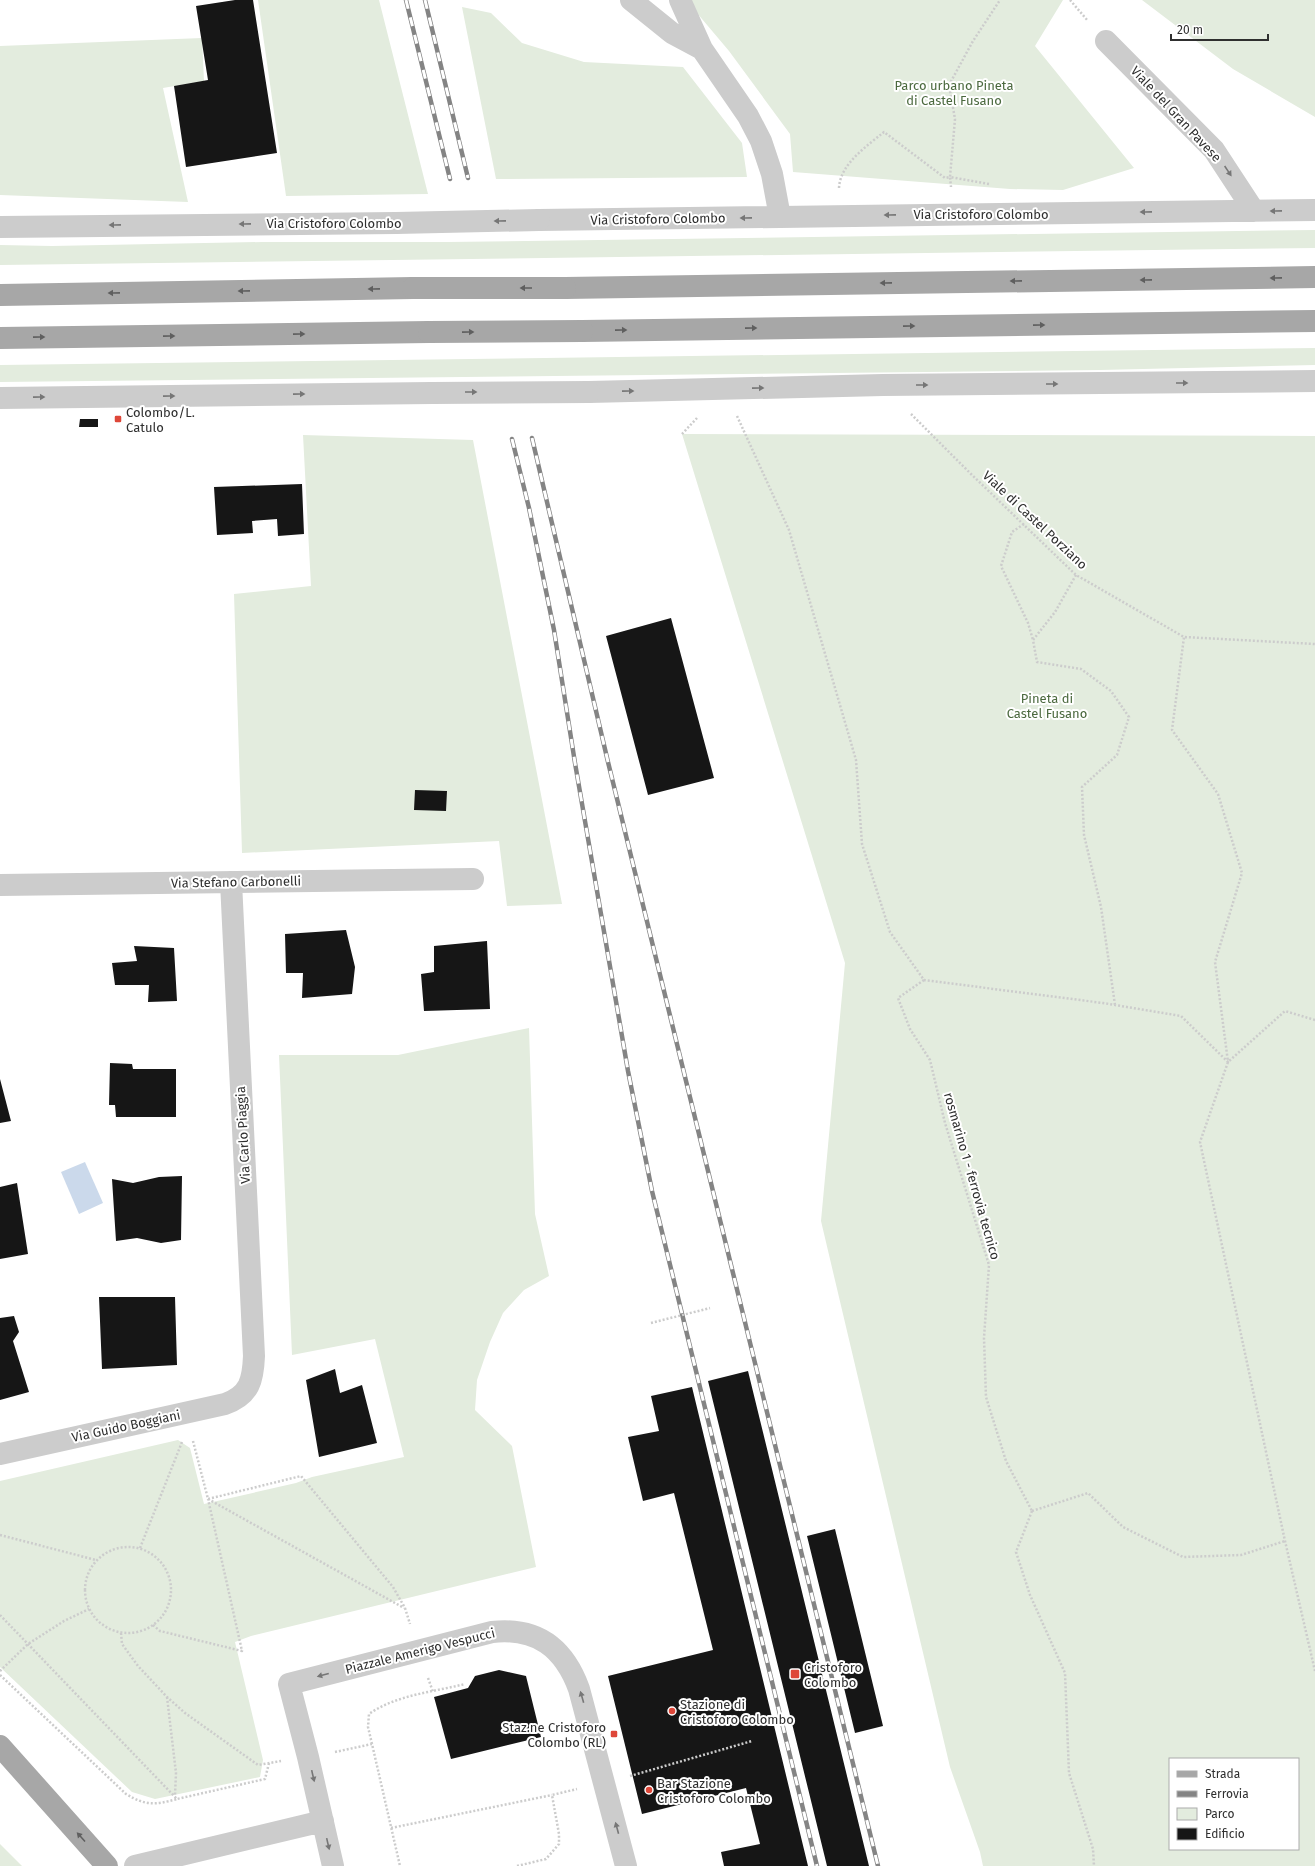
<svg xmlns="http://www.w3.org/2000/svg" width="1315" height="1866" font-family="'Fira Sans',sans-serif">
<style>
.green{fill:#e3ecde;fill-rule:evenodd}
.water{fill:#cbd9eb}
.building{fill:#161616}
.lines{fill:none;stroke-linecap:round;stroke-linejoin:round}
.path{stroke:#ccc;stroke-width:2.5;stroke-dasharray:2 2;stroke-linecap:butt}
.minor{stroke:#ccc;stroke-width:22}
.major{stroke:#a7a7a7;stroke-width:22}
.rail-casing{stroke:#848484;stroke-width:4.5}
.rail{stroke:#fff;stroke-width:3;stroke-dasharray:9;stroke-linecap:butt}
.path-bridge{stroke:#ccc;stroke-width:2.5;stroke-dasharray:2 2;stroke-linecap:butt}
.minor-bridge{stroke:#ccc;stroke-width:22}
.major-bridge{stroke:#a7a7a7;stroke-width:22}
.oneway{fill:#767676}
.oneway2{fill:#5f5f5f}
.poi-dot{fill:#de4739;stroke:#fff;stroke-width:1.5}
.labels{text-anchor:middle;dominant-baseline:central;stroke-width:4;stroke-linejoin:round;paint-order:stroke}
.park-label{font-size:13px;fill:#4b693e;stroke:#fff}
.street-label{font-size:13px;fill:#2f2f2f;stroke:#fff}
.poi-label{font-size:13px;fill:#2f2f2f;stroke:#fff;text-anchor:start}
</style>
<rect width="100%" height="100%" fill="#fff"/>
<!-- green -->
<path class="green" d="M258 0H379L428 194 286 196Z
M686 0H1063L1035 46 1134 168 1063 190 1010 189 793 172 790 134 729 51Z
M1142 0H1315V117L1233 69Z
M462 7 491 13 522 43 584 62 683 67 742 143 747 177 496 179Z
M202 38 204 81 163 88 188 202 0 195V46Z
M1315 230V248L0 265V245L52 246 262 242H448Z
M1315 348V365L1100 370 0 382V365Z
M682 434 1315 436V1866H983L980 1852 950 1767 821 1221 845 963ZM1170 1759H1298V1849H1170Z
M303 435 473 440 562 904 507 906 499 841 242 853 234 594 311 586Z
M529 1028 535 1214 549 1276 524 1290 503 1313 490 1342 477 1380 475 1410 512 1446 536 1567 251 1636 235 1642 263 1760 260 1777 155 1799 132 1792 0 1667V1481L178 1440 190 1448 204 1504 296 1483 312 1477 404 1457 375 1339 292 1355 279 1055H398Z
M0 1844 22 1866H0Z"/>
<!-- water -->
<path class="water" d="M85 1162 103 1203 79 1214 61 1172Z"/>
<!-- building -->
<path class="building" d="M235 0H253L277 153 186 167 174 86 208 80 196 6Z
M80 419H98V427H79Z
M302 484 304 534 278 536 277 519 252 521 253 533 217 535 214 487Z
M671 618 714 778 648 795 606 636Z
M415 790 447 791 446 811 414 810Z
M346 930 355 967 352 994 302 998 303 973H286L285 934Z
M487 941 490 1009 424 1011 421 974 434 972V946Z
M134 946 174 948 177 1001 148 1002 149 985H115L112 963 137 961Z
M110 1063 132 1064 133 1069H176V1117H116L115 1105H109Z
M0 1079 11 1121 0 1123Z
M182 1176 181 1240 161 1243 137 1238 116 1241 112 1179 133 1183 159 1177Z
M17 1183 28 1254 0 1259V1187Z
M99 1297H175L177 1365 102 1369Z
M14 1316 19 1332 13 1341 29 1392 0 1400V1318Z
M335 1369 340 1393 362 1385 377 1443 319 1457 306 1380Z
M748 1371 869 1866H827L708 1381Z
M692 1387 808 1866H724L721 1852 760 1844 746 1788 642 1814 608 1676 713 1650 674 1493 643 1501 628 1437 659 1431 651 1396Z
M835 1529 883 1726 855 1733 807 1536Z
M499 1670 526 1676 541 1737 451 1759 434 1697 468 1688 475 1676Z"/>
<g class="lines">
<!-- path -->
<path class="path" d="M1070 0 1088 21
M989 184 950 177 955 119 949 85 973 41 1000 0
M839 188C840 164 867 146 884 132L945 178 950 177 951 187
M911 414 971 474 1076 575 1184 637 1315 644
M737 416 789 530 856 760 862 844 890 932 924 980 1103 1003 1181 1016 1228 1062 1215 962 1242 873 1218 794 1172 730 1184 637
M682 434 697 418
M1024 524 1012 532 1001 566 1028 623 1033 640
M1076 575 1055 612 1033 640 1037 662 1081 669 1111 691 1129 717 1117 755 1082 787 1084 835 1101 907 1115 1005
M924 980 898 998 910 1029 930 1060 945 1123 989 1265 984 1338 986 1397 1006 1461 1032 1511
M1315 1020 1285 1011 1228 1062 1200 1142 1285 1541 1315 1671
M193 1441 208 1499 301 1476 393 1587 405 1608 410 1624
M208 1499 404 1608
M1032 1511 1016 1552 1030 1595 1065 1673 1069 1773 1093 1849 1094 1866
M1032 1511 1088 1493 1123 1527 1183 1557 1241 1555 1285 1541
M0 1535 96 1560
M85 1590a43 43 0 1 1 86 0a43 43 0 1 1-86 0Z
M140 1548 182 1442
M0 1615 177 1799 265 1779 269 1763
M153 1625 160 1631 242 1651 208 1499
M121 1633 122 1644 138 1666 167 1697 185 1713 258 1765 281 1761
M0 1671 28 1644 64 1621 89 1609
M0 1675 126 1794C146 1806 155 1805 177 1799
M428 1678 433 1692
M167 1697 176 1773 175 1795
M372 1744 368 1727 369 1714C396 1695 433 1692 465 1684
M335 1752 372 1744 400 1866
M630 1776 752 1741
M391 1828 552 1795
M517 1866 546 1859 559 1844V1834L552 1795 577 1789"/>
<!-- minor -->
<path class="minor" d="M631 0 672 33 702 49
M680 0 702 49 748 116 761 141 772 174 780 217
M1106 41 1214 150 1254 211
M539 220 1315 210
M0 227 396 223
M589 392 883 385 1315 381
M0 398 432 393
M0 885 473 879
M0 1454 225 1404C250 1395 253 1380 254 1356L231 882
M135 1866 323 1821
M333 1866 308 1757 289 1684 492 1632C537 1627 564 1648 579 1689L626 1866"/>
<!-- major -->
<path class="major" d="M565 288 1315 277
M0 295 413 288
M582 331 1315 321
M0 338 429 332
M0 1746 107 1866"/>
<defs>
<path id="rail" d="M406 0 450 179
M425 0 468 178
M532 438 608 762 878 1866
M512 439 529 508 554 630 575 763 628 1071 652 1191 817 1866"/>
</defs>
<!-- rail casing -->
<use href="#rail" class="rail-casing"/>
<!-- rail -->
<use href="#rail" class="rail"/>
<!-- path-bridge -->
<path class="path-bridge" d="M651 1323 710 1308"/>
<!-- minor-bridge -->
<path class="minor-bridge" d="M396 223 539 220
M432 393 589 392"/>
<!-- major-bridge -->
<path class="major-bridge" d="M413 288H565
M429 332 582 331"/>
</g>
<!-- one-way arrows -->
<defs><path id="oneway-solid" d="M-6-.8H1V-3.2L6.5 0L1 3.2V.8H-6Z"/></defs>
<g class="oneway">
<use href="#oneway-solid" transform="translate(1228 171) rotate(56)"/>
<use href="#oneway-solid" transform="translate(1276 211) rotate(179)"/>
<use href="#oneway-solid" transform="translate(1146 212) rotate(179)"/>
<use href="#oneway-solid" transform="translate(890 215) rotate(179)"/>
<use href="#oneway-solid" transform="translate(746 218) rotate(179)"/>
<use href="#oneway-solid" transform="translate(500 221) rotate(179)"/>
<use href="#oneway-solid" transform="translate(245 224) rotate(179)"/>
<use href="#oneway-solid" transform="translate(115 225) rotate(179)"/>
<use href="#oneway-solid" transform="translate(1182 383)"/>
<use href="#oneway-solid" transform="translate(1052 384)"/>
<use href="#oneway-solid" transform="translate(922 385)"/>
<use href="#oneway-solid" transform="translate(758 388) rotate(-1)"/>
<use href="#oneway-solid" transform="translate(628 391) rotate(-1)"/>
<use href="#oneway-solid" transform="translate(471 392)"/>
<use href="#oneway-solid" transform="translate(299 394) rotate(-1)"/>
<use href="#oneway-solid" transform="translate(169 396) rotate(-1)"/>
<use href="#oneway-solid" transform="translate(39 397) rotate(-1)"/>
<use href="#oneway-solid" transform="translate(323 1675) rotate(165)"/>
<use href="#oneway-solid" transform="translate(582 1697) rotate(-106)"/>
<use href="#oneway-solid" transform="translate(313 1776) rotate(77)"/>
<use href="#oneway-solid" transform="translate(617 1828) rotate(-105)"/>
<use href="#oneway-solid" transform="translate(328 1844) rotate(77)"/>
</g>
<g class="oneway2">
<use href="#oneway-solid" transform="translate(1276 278) rotate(179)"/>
<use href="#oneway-solid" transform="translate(1146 280) rotate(179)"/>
<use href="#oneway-solid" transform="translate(1016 281) rotate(179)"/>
<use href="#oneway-solid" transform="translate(886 283) rotate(179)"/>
<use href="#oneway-solid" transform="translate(526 288) rotate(180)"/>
<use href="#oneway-solid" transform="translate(374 289) rotate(179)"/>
<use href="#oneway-solid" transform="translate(244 291) rotate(179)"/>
<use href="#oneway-solid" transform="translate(114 293) rotate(179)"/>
<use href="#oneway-solid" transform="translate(1039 325) rotate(-1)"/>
<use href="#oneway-solid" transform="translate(909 326) rotate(-1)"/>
<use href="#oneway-solid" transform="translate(751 328) rotate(-1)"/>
<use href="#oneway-solid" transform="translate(621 330) rotate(-1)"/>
<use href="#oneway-solid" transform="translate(468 332) rotate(-1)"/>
<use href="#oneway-solid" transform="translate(299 334) rotate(-1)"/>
<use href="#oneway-solid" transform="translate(169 336) rotate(-1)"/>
<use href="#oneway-solid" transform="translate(39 337) rotate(-1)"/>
<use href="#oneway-solid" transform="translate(81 1837) rotate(-132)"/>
</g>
<!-- markers -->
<g class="poi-dot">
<rect x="114" y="415" width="8" height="8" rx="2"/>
<rect x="790" y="1669" width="10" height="10" rx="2"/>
<circle cx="672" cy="1711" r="4"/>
<rect x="610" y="1730" width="8" height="8" rx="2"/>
<circle cx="649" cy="1790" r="4"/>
</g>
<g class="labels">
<!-- park labels -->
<g class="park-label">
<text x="954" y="85">Parco urbano Pineta<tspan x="954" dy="15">di Castel Fusano</tspan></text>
<text x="1047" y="698">Pineta di<tspan x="1047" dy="15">Castel Fusano</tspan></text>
</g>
<!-- street labels -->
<g class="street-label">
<text transform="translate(1176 114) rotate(47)">Viale del Gran Pavese</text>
<text x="981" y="214">Via Cristoforo Colombo</text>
<text transform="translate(658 219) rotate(-1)">Via Cristoforo Colombo</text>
<text x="334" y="223">Via Cristoforo Colombo</text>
<text transform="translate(1035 520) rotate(43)">Viale di Castel Porziano</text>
<text transform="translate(236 882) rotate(-1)">Via Stefano Carbonelli</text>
<text transform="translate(243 1135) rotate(-93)">Via Carlo Piaggia</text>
<text transform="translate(972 1176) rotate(74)">rosmarino 1 - ferrovia tecnico</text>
<text transform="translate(126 1426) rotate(-12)">Via Guido Boggiani</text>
<text transform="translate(420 1651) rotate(-14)">Piazzale Amerigo Vespucci</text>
</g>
<!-- poi labels -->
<g class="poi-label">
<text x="126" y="412">Colombo/L.<tspan x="126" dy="15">Catulo</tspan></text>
<text x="804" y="1667">Cristoforo<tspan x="804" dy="15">Colombo</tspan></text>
<text x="680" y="1704">Stazione di<tspan x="680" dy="15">Cristoforo Colombo</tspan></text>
<text x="606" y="1727" text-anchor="end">Staz.ne Cristoforo<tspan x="606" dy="15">Colombo (RL)</tspan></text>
<text x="657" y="1783">Bar Stazione<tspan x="657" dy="15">Cristoforo Colombo</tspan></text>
</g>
</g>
<!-- legend -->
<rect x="1169" y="1758" width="130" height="92" fill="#ffffff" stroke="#acacac"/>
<rect x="1177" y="1771" width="20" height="6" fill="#a7a7a7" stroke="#acacac"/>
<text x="1205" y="1778" font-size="12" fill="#2f2f2f">Strada</text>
<rect x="1177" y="1791" width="20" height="6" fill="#848484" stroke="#acacac"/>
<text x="1205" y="1798" font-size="12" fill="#2f2f2f">Ferrovia</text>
<rect x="1177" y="1808" width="20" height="12" fill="#e3ecde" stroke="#acacac"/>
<text x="1205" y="1818" font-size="12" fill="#2f2f2f">Parco</text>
<rect x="1177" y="1828" width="20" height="12" fill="#161616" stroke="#acacac"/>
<text x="1205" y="1838" font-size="12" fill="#2f2f2f">Edificio</text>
<!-- scale -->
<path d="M1171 34v6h97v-6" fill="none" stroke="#2f2f2f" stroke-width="2"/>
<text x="1177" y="34" font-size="12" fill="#2f2f2f" stroke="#ffffff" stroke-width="3" paint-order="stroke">20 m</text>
</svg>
